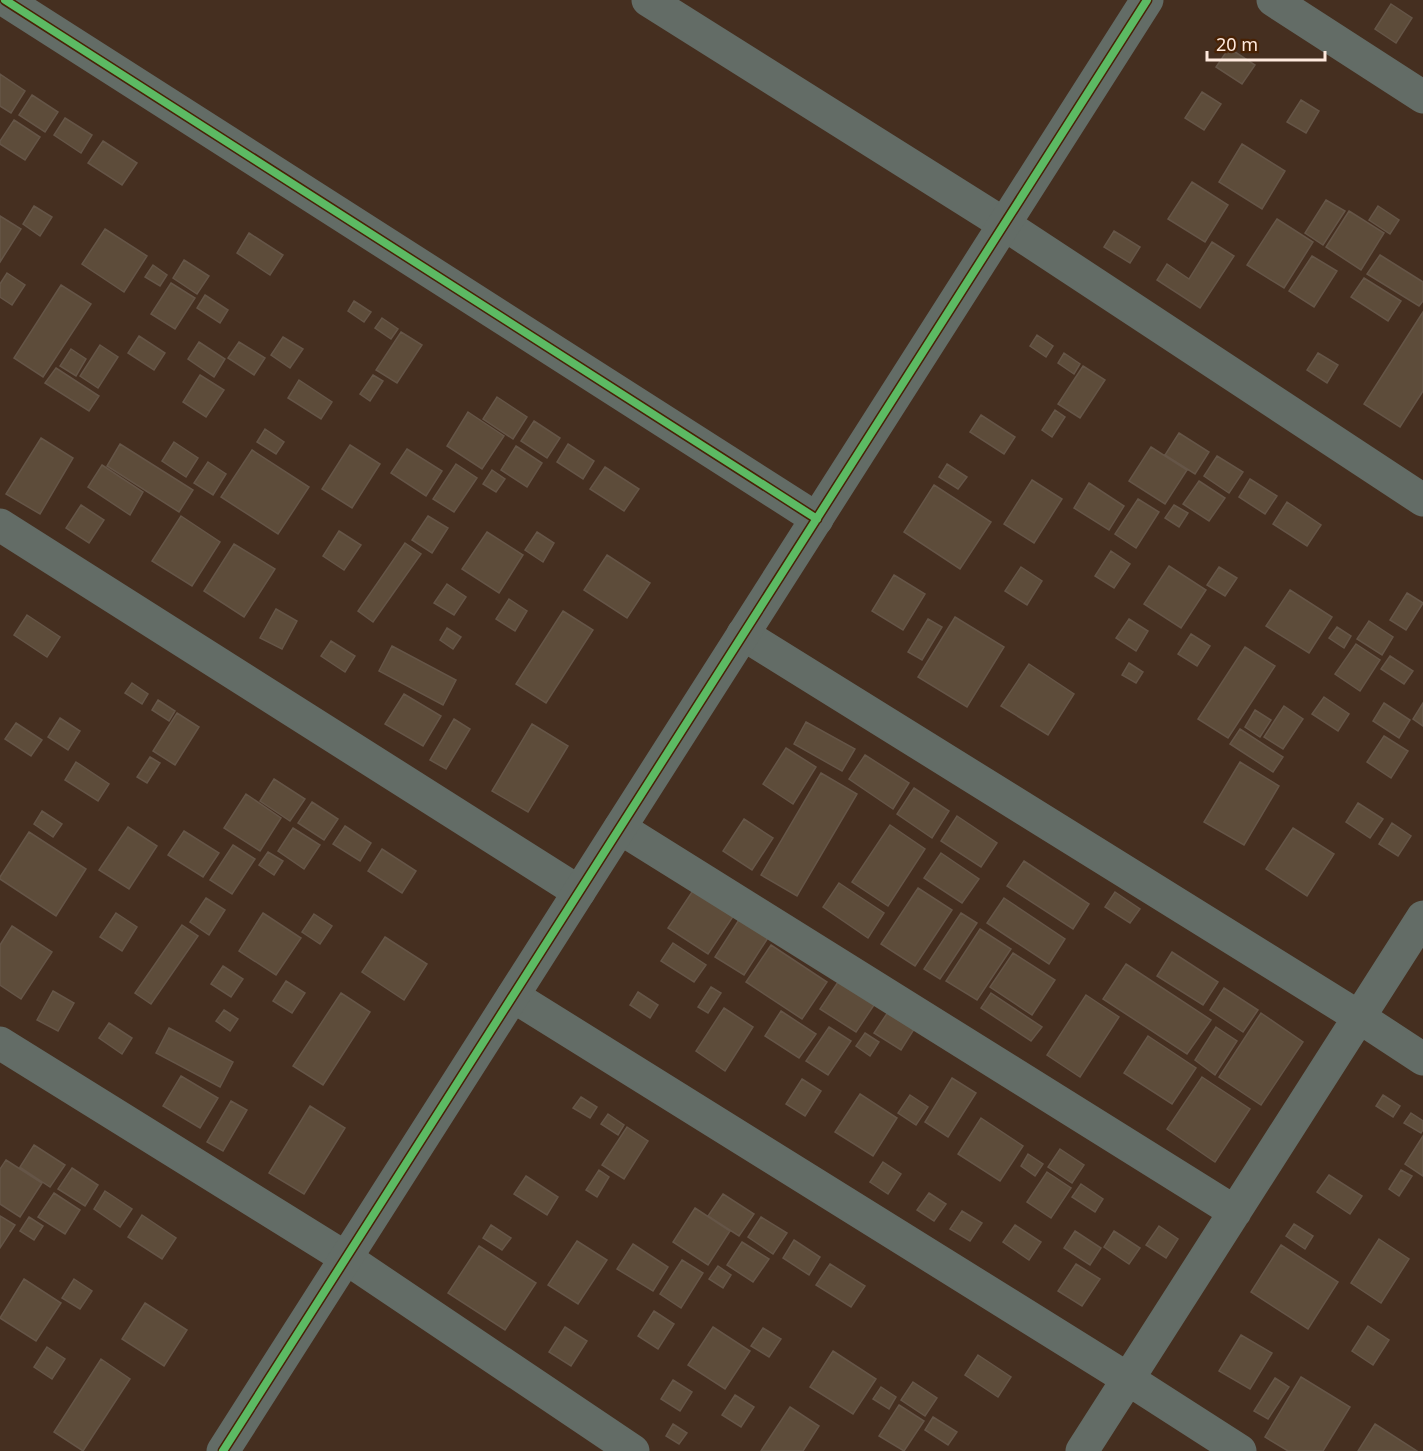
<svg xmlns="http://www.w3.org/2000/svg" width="1423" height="1451" font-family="'Noto Sans',sans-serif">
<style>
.building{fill:#5d4c3a;stroke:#655547;stroke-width:1.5}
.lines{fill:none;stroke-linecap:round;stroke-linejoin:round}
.minor{stroke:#636c66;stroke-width:33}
.tertiary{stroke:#636c66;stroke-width:33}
.cycleway-casing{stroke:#482205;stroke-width:11}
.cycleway{stroke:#5cba63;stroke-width:8}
</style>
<rect width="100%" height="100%" fill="#452f20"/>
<!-- building -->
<path class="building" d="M1391 4 1412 18 1396 43 1375 29Z
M1229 48 1255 65 1242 84 1216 67Z
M0 74 25 91 11 113 0 106Z
M1202 92 1221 104 1204 130 1185 118Z
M32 95 58 112 45 132 19 115Z
M1301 100 1319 111 1306 133 1287 122Z
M65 118 92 135 81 153 54 135Z
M14 120 40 137 25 160 0 144V141Z
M103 141 137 163 122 185 88 163Z
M1242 144 1285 171 1262 209 1219 182Z
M1192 182 1228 205 1205 242 1168 219Z
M1326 200 1345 211 1323 245 1305 233Z
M34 206 52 217 40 236 23 224Z
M1378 206 1399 220 1390 234 1369 220Z
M1349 211 1384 233 1361 270 1326 247Z
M0 216 21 229 0 262Z
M1277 219 1313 242 1284 288 1247 265Z
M105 229 147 256 124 292 82 264Z
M1114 231 1140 247 1130 263 1104 247Z
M249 233 283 255 270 275 237 253Z
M1212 242 1234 256 1200 308 1157 280 1167 264 1189 279Z
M1380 255 1423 282V301L1419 306 1367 274Z
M1312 256 1337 271 1314 307 1289 291Z
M184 260 209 276 197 294 173 278Z
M153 265 167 275 160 286 145 277Z
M7 273 25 285 12 305 0 297V284Z
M1364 278 1401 301 1388 321 1351 297Z
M171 283 195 298 175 329 151 314Z
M61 285 91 304 43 377 14 358Z
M205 295 228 310 220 323 197 308Z
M354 301 371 312 364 322 348 311Z
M1423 312V391L1400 427 1364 404Z
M382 318 398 329 391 339 375 328Z
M401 332 422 345 397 383 376 370Z
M1037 335 1053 346 1046 357 1030 346Z
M139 336 165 353 154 370 128 353Z
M283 337 303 349 290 368 271 355Z
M199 342 225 359 214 377 188 359Z
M239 342 265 358 254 375 228 358Z
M100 345 118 357 98 388 80 376Z
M71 349 86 359 76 376 60 366Z
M1064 353 1080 364 1074 374 1058 363Z
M1318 353 1338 365 1327 383 1307 370Z
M1083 366 1105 380 1080 418 1058 404Z
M56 368 99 396 89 411 45 383Z
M200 375 224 390 206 417 183 402Z
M373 375 383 381 370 401 360 394Z
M299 380 332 402 321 419 288 398Z
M497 397 527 417 513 439 483 419Z
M1055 410 1065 417 1052 437 1042 430Z
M468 412 504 436 482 469 447 446Z
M981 415 1015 437 1004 454 970 432Z
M534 421 560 438 547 458 521 441Z
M265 429 284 442 276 454 257 442Z
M1179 433 1209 452 1195 474 1165 455Z
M41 438 73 458 40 514 6 494Z
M174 442 198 458 186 477 162 461Z
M120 444 193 490 179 512 107 466Z
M568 444 594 461 583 479 557 462Z
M350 445 380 464 352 508 322 489Z
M516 446 542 463 527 487 501 470Z
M1151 447 1187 470 1165 504 1129 481Z
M407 449 442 471 426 496 391 473Z
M252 450 309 487 278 534 221 497Z
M1217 456 1243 472 1229 493 1204 476Z
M208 462 226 474 213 495 194 483Z
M456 464 477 478 454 512 433 499Z
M947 464 967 477 958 489 939 477Z
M102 465 143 492 130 515 88 487Z
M605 467 639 489 624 511 590 489Z
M492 470 505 479 496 492 483 484Z
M1250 479 1277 496 1265 514 1239 497Z
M1032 480 1062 499 1034 543 1004 524Z
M1199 481 1225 498 1209 521 1183 504Z
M1089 483 1124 506 1109 530 1074 508Z
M934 485 991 522 960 569 904 532Z
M1138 499 1159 512 1136 548 1115 534Z
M1287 502 1321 525 1307 546 1273 524Z
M81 505 104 520 89 543 66 528Z
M1174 505 1188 513 1179 527 1165 518Z
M181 516 220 542 192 586 152 561Z
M428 516 448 528 432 553 412 540Z
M339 531 361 545 344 570 323 556Z
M487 532 523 555 499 593 462 569Z
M537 532 554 543 543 562 525 550Z
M405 543 421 554 373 622 358 611Z
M234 544 275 569 244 617 204 591Z
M1111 551 1130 564 1114 588 1095 576Z
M607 555 650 583 627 618 584 590Z
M1169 566 1206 590 1181 628 1144 604Z
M1021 567 1042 581 1027 605 1005 591Z
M1219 567 1237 578 1225 596 1207 585Z
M894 575 925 594 903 630 872 611Z
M447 584 466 597 454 615 434 603Z
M1290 590 1332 617 1309 653 1266 626Z
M1407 593 1423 603 1406 630 1390 620Z
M509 599 527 611 515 631 496 619Z
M276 609 297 621 282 649 260 638Z
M563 611 593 630 546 703 516 684Z
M27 615 60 637 47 657 14 635Z
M955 617 1004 647 967 707 918 677Z
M928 619 942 627 922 660 908 652Z
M1129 619 1148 631 1136 651 1116 638Z
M1369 621 1393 637 1382 655 1357 639Z
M1337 627 1351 636 1344 648 1329 638Z
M447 628 461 637 453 649 440 640Z
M1191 634 1210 646 1197 666 1178 654Z
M331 641 355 656 345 672 321 656Z
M1356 644 1380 660 1360 691 1335 674Z
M392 646 456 680 443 705 379 671Z
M1245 647 1275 666 1228 738 1198 719Z
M1390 656 1413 671 1404 684 1381 669Z
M1129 663 1143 672 1136 683 1122 675Z
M1029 664 1074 694 1048 735 1001 706Z
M132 683 148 694 142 704 125 693Z
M404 694 441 716 423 746 385 724Z
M1324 697 1349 714 1338 731 1312 714Z
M158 700 175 711 169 721 152 710Z
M1384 703 1410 720 1399 738 1373 721Z
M1423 703V726L1413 719Z
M1284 706 1303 719 1283 749 1264 737Z
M1255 710 1271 720 1260 737 1245 727Z
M177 713 199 727 175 765 153 751Z
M60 718 80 731 68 750 48 737Z
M454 719 470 729 446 769 430 760Z
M806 722 855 749 842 771 794 744Z
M16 723 42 740 31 756 5 739Z
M532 724 568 746 528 812 492 791Z
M1240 729 1283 757 1273 772 1230 744Z
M1384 736 1408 751 1391 778 1367 762Z
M786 748 816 767 793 804 763 784Z
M865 755 909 783 893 809 849 779Z
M150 757 160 763 147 783 137 777Z
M76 762 109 784 98 801 65 780Z
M1240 762 1279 786 1244 845 1204 822Z
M821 773 857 794 797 896 761 875Z
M274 779 305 799 290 821 260 801Z
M914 788 949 811 932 838 897 814Z
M246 794 281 818 260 851 224 828Z
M312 802 338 819 324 840 298 823Z
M1358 803 1383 819 1370 838 1346 822Z
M42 811 62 824 53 837 34 824Z
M957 816 997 843 981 867 941 841Z
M744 819 773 838 752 870 723 851Z
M1392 823 1411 836 1398 856 1379 844Z
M890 825 925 849 888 906 852 882Z
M345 826 371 843 360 861 333 844Z
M128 827 157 846 129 889 99 870Z
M293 828 320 845 304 869 278 851Z
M1293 828 1334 854 1307 896 1266 869Z
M184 831 219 853 203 877 168 855Z
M29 832 86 869 56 916 0 879V877Z
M233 845 255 859 232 894 210 880Z
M382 849 416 871 402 893 368 871Z
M268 852 283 861 274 875 259 865Z
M941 853 979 879 962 903 924 878Z
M1024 861 1089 904 1073 929 1007 886Z
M698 883 738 909 708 954 668 928Z
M839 883 884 913 868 938 823 907Z
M918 888 952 910 915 966 881 944Z
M1115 892 1140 909 1130 923 1105 907Z
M206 898 225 910 209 935 190 922Z
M1004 898 1065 939 1049 964 987 923Z
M744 912 773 930 744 975 715 957Z
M116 913 137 927 122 951 100 937Z
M263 913 301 938 276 975 239 951Z
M961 913 977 923 940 979 924 969Z
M314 914 332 926 320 944 302 932Z
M182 925 198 936 151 1004 135 993Z
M12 926 52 952 21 999 0 985V945Z
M980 929 1011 949 977 1000 946 981Z
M385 937 427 964 404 1000 362 972Z
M673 943 706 965 694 982 661 961Z
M771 945 827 982 802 1019 746 982Z
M1172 952 1218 982 1203 1005 1157 976Z
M1013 953 1055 980 1032 1015 990 987Z
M1126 964 1211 1020 1187 1054 1103 999Z
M223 966 243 979 231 997 211 984Z
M842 976 878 999 856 1032 820 1009Z
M286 981 305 993 292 1013 273 1001Z
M711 987 721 993 708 1013 698 1007Z
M1224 988 1258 1010 1243 1032 1210 1010Z
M53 991 74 1003 58 1031 37 1020Z
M638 992 658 1005 650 1018 630 1005Z
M341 993 370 1012 323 1085 293 1066Z
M991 993 1042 1027 1031 1041 981 1008Z
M1086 995 1119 1017 1080 1077 1047 1055Z
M724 1008 753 1027 725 1071 696 1051Z
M890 1009 916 1026 901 1050 874 1033Z
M224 1010 238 1019 230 1031 216 1021Z
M781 1011 816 1034 799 1058 765 1036Z
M1261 1013 1303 1042 1261 1105 1219 1077Z
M109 1023 132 1038 122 1054 99 1038Z
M829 1027 851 1041 828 1075 806 1061Z
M1216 1027 1237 1041 1215 1075 1195 1060Z
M169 1028 233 1062 220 1087 156 1053Z
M865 1033 879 1042 870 1056 856 1046Z
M1148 1036 1196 1068 1172 1104 1124 1073Z
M181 1076 218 1098 200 1128 163 1106Z
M1202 1077 1250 1109 1215 1162 1167 1129Z
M952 1078 976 1093 948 1137 925 1122Z
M802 1079 821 1091 805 1116 786 1104Z
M860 1094 897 1118 873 1156 835 1132Z
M910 1095 928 1107 916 1125 898 1113Z
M1383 1095 1400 1106 1393 1117 1376 1106Z
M581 1097 597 1107 590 1118 573 1108Z
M231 1101 247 1110 223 1151 207 1142Z
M310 1106 345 1128 304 1194 269 1173Z
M1411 1113 1423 1121V1130L1421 1133 1404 1123Z
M608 1114 624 1125 618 1135 601 1124Z
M981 1118 1023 1146 1000 1181 958 1154Z
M627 1127 648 1141 624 1179 602 1165Z
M1423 1136V1176L1405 1164Z
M34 1145 65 1165 50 1187 20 1167Z
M1060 1149 1084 1165 1072 1183 1048 1167Z
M1028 1154 1043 1164 1035 1176 1021 1166Z
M6 1160 42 1183 20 1217 0 1204V1169Z
M883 1162 901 1174 888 1194 870 1182Z
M72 1168 98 1185 85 1206 58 1189Z
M599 1170 609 1177 597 1197 586 1190Z
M1401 1170 1412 1176 1399 1196 1389 1189Z
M1047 1172 1071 1188 1051 1218 1027 1202Z
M1329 1175 1362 1196 1350 1214 1317 1192Z
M526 1176 558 1197 547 1215 514 1194Z
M1081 1184 1103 1199 1095 1212 1072 1197Z
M105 1191 132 1209 120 1227 94 1209Z
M54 1193 80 1210 65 1234 38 1217Z
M929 1193 946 1204 934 1221 917 1210Z
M723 1194 754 1214 739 1236 708 1216Z
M695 1208 730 1231 708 1265 673 1242Z
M962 1211 982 1223 970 1241 950 1229Z
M142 1215 176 1238 162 1259 128 1237Z
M0 1216 15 1225 0 1248Z
M29 1217 43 1226 34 1240 20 1231Z
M761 1217 787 1233 773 1254 748 1237Z
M1294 1224 1313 1236 1305 1249 1286 1236Z
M491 1225 511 1238 502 1250 483 1238Z
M1015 1225 1041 1242 1029 1260 1003 1242Z
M1159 1226 1178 1239 1166 1258 1146 1245Z
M1075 1231 1101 1248 1090 1265 1064 1248Z
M1114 1231 1140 1248 1129 1264 1104 1247Z
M1379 1239 1409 1259 1381 1303 1351 1283Z
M794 1240 820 1257 809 1275 783 1258Z
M577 1241 607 1260 578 1304 548 1285Z
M742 1242 769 1259 753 1282 727 1265Z
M633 1244 668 1267 653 1291 617 1269Z
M1281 1245 1338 1282 1308 1329 1251 1292Z
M479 1246 536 1283 505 1330 448 1293Z
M682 1260 703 1273 681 1308 660 1294Z
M830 1264 865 1286 851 1307 816 1285Z
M1076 1264 1100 1279 1082 1306 1058 1291Z
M718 1266 731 1275 723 1288 709 1279Z
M24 1279 61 1303 36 1341 0 1318Z
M74 1279 92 1291 80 1309 62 1298Z
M145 1303 187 1330 164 1366 122 1339Z
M654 1311 674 1324 658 1349 638 1336Z
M1368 1326 1389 1340 1373 1365 1352 1351Z
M565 1327 587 1341 571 1366 549 1352Z
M713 1327 750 1351 725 1389 688 1365Z
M763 1328 781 1339 769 1357 751 1346Z
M1241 1335 1272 1353 1250 1389 1219 1371Z
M47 1347 65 1359 52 1379 34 1367Z
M833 1351 876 1379 853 1414 810 1387Z
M978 1355 1011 1377 998 1397 965 1375Z
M101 1359 130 1379 83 1451 54 1432Z
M1301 1377 1350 1407 1323 1451H1288L1265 1437Z
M1275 1378 1289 1387 1268 1419 1254 1411Z
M673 1380 692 1392 680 1411 661 1399Z
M913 1382 937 1398 925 1416 901 1400Z
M881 1387 896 1397 889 1409 873 1399Z
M735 1395 754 1407 741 1427 722 1415Z
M899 1405 924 1421 904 1451 879 1436Z
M790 1407 819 1426 803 1451H761Z
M933 1417 957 1432 948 1445 925 1430Z
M673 1424 687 1433 679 1444 666 1436Z
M1375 1424 1417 1451H1358Z"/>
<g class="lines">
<!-- minor -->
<path class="minor" d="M5 0 817 519
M648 0 1004 224 1423 500
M1273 0 1423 97
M0 525 579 892
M743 634 1359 1017 1423 1059
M620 828 1235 1212
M513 996 1128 1379 1240 1451
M0 1043 346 1258 633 1451
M1082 1451 1423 917"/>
<!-- tertiary -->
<path class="tertiary" d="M223 1451 1147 0"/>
<defs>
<path id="cycleway" d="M5 0 817 519
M223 1451 1147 0"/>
</defs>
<!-- cycleway casing -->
<use href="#cycleway" class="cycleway-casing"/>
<!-- cycleway -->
<use href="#cycleway" class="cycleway"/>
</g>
<!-- scale -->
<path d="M1207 51v9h118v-9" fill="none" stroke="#fee9dd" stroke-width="3"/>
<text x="1216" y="51" font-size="18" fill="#fee9dd" stroke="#482205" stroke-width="4.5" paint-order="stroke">20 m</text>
</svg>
